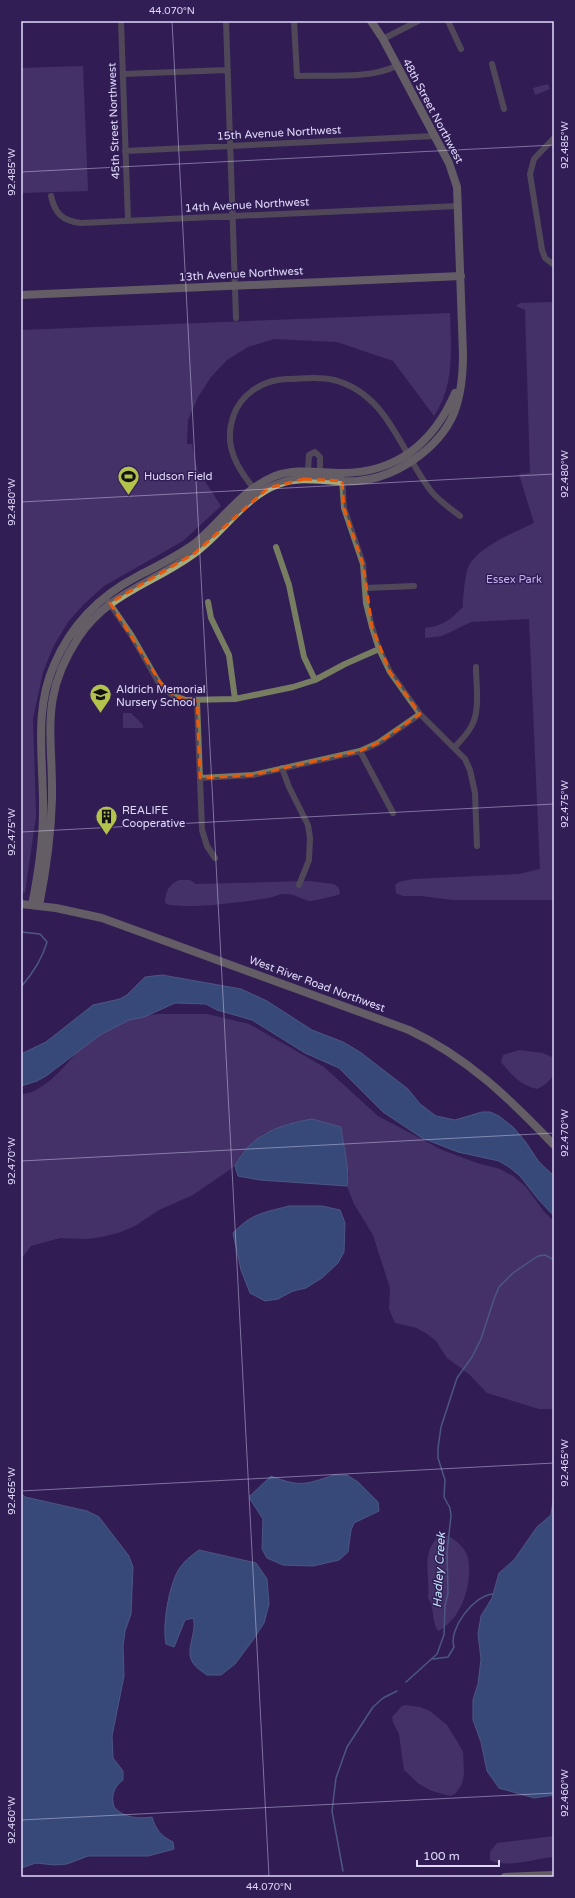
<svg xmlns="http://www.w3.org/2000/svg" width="575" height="1898" font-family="'Varela Round',sans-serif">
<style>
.green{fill:#5a4a80}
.water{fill:#3d7fa5;stroke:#6e9abf}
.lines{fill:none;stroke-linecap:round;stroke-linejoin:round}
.stream{stroke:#6e9abf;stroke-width:1.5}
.street{stroke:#777d60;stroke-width:6}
.secondary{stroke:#a3ab7d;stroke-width:8}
.marked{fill:none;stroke:#e8590c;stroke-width:3;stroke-dasharray:8 5;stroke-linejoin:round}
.ticks{fill:none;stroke:#e1d9fb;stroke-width:1;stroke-opacity:0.45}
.labels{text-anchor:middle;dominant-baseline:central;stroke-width:3;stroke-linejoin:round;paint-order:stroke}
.street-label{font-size:11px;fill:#e1d9fb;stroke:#311e54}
.poi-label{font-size:11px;fill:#e1d9fb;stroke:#311e54;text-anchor:start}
.park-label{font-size:11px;fill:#c3b2f5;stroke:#311e54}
.water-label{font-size:12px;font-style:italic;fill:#c3e6fc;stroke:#311e54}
.neatline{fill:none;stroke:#e1d9fb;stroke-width:1.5}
.ticks-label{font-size:10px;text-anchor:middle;fill:#e1d9fb}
</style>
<rect width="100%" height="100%" fill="#311e54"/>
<!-- green -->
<path class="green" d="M83 66 88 191 21 193V68Z
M548 84 550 89 535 95 533 88Z
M554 302V900H453L421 896H403L396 893 395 885 399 882 413 879 519 874 540 869 529 619 471 622 442 636 425 638V628C443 626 450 620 463 607 463 597 465 569 471 562 485 544 513 533 534 523L519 474 530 473 525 310 516 306 520 303Z
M450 313C451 349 455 384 434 416L393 361 337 342 274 339 248 347 227 360 211 377 198 397 188 420 187 444H192L197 469 221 506 183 541 104 586 83 605 68 622 53 647 43 672 33 719 36 816 25 893 21 892V330Z
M123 713H131L143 725V728H123Z
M179 880H190L196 884 309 881 334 884 339 888 340 894C335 896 314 901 310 901 300 899 294 893 284 894 278 894 274 897 269 898 250 901 177 911 165 903 165 892 169 884 179 880Z
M158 1014H207L249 1024 324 1067 378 1116 442 1150 477 1163 500 1169 513 1176 526 1187 545 1213 554 1221V1409H539L487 1393 469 1374 447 1358 436 1341 427 1334 417 1328 395 1323 389 1309 390 1288 373 1235 354 1204 347 1186 349 1174 345 1162 341 1127 312 1119 288 1124 264 1133 241 1154 235 1166 193 1195 159 1210 135 1226 118 1233 101 1237 87 1239 60 1238 31 1246 21 1259V1095C26 1093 32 1093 36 1090 66 1074 81 1038 112 1023 124 1018 145 1016 158 1014Z
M519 1050 543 1053 554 1058V1075L546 1084 537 1089C520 1085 512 1075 501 1062L503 1055Z
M441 1534C452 1536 465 1546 468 1558 473 1582 462 1620 438 1631 431 1620 435 1608 428 1598 431 1575 419 1553 441 1534Z
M406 1705 420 1707 430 1711 447 1725 457 1741 463 1752 464 1775 461 1786 455 1794 450 1796 432 1791 419 1784 404 1770 399 1734 393 1722 392 1717 402 1706Z
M554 1836V1857C536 1858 506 1869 490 1860V1852L497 1843Z"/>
<!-- water -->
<path class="water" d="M162 975 241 989 267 1001 312 1030 343 1042 360 1052 408 1089 420 1104 436 1116 455 1120 482 1112H490L499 1116 513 1127 525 1141 539 1162 554 1176V1216L538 1199 520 1176 509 1167 499 1161 458 1152 422 1138 383 1112 339 1068 305 1053 252 1020 217 1010 206 1004 175 1003 144 1017 129 1020 100 1035 46 1076 37 1081 21 1086V1054L46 1042 93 1005 120 999 127 995 145 977Z
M312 1119 341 1127C343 1147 350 1167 347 1186L260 1180 238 1176 235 1166C251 1134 279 1125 312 1119Z
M289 1206H322L340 1210 345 1223 344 1252 338 1263 322 1278 306 1288 293 1291 278 1299 265 1301 250 1293 241 1270 233 1233C252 1213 263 1213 289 1206Z
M334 1475H347L358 1482 378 1502 379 1511 354 1523 351 1530 348 1552 339 1560 313 1566 283 1565 267 1558 262 1549 263 1519 250 1499V1496L271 1476C300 1487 304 1485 334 1475Z
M21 1493 25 1497 87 1511 99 1517 129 1556 133 1567 131 1614 125 1631 123 1646 124 1676 112 1736 113 1758 123 1771V1780C113 1787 111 1797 114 1807 124 1818 138 1819 152 1817 156 1830 161 1836 173 1842L174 1849 148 1856H88L67 1864 55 1865 36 1863 21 1868Z
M554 1493V1795L534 1798 499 1788 487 1771 481 1742 473 1720V1700L478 1684 481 1659 478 1634 481 1616 492 1598 499 1573 514 1560 537 1527 551 1515Z
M199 1550 256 1563 267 1579 269 1604 264 1623 253 1640 235 1664 221 1675H207C203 1672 196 1668 193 1663 184 1650 198 1632 193 1618L185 1620 174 1647 166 1644C162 1626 169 1585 179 1569 184 1561 191 1556 199 1550Z"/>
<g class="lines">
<!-- stream -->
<path class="stream" d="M21 932 40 934 47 942C42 960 33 973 21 987
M433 1659 448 1657 454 1647C448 1629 474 1595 493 1594
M406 1682 437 1654 444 1635 445 1606 448 1593 447 1552 451 1516 450 1508 444 1497 445 1480 438 1458V1448L441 1427 457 1378 472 1357 481 1339 494 1299 499 1287 513 1273 538 1256 545 1255 554 1260
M343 1871 332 1811 336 1778 347 1747 373 1707 383 1698 397 1691"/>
<!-- street -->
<path class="street" d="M121 21 128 220
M226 21 236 318
M294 21 297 76C326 75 371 79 396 66
M448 21 461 49
M383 39 418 21
M492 64 504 109
M123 74 228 70
M554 138 534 159 530 174 542 250 545 258 554 265
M125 151 434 136
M51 196C55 214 63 221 81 223L458 206
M308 471 309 455 315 452 320 457V471
M342 478 344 508 363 564 366 603 372 627 379 649 390 672 420 714 465 759 470 770 475 793 477 846
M256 491C238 470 223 446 233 417 240 395 262 380 286 379 301 379 318 376 334 380 388 394 400 451 431 491 439 501 450 508 460 516
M276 547 289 585 304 657 315 680
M366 588 414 586
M108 601 132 636 159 683 172 695 186 700 235 699 293 687 315 680 345 664 379 649
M208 602 211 618 229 655 235 699
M197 701 202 830 207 846 215 858
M454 748C461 740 469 733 473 723 480 707 476 684 476 667
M360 751 393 813
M282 768 289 787 308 825 310 838 309 860 299 885
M200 778 253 775 360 751 378 743 420 714"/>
<!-- secondary -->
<path class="secondary" d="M21 295 461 276
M21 904 56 908 102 918 409 1030C467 1057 510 1099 554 1145
M32 905C38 875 43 842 43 811 44 762 33 712 54 665 71 625 99 596 138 576 157 566 176 557 194 544 221 522 241 490 275 476 297 468 319 473 342 473 397 473 434 442 455 393
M39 906C46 871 51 834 52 799 53 734 39 697 78 638 108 592 155 583 196 552 224 531 244 497 278 484 303 474 330 483 357 481 395 478 439 449 454 413 461 395 463 373 463 354L457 187 449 163 383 39 371 21
M505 1877 554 1875"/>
</g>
<!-- marked area -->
<path d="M0 0H575V1898H0ZM304 479 342 481 344 508 363 564 372 627 390 672 420 714 378 743 360 751 253 775 200 778 197 701 176 697 164 688 110 603 195 553 268 488Z" fill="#311e54" fill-opacity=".55" fill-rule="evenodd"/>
<path class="marked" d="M304 479 342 481 344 508 363 564 372 627 390 672 420 714 378 743 360 751 253 775 200 778 197 701 176 697 164 688 110 603 195 553 268 488Z"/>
<!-- ticks -->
<path class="ticks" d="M172 21 269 1877M21 172 554 145M21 502 554 474M21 832 554 804M21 1161 554 1133M21 1491 554 1463M21 1820 554 1793"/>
<!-- icons -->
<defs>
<symbol id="stadium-pin" viewBox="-11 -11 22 30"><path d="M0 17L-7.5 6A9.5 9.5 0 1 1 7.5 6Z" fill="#b3c24b" stroke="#311e54"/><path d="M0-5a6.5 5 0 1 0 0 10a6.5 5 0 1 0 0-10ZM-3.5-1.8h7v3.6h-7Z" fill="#111"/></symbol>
<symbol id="school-pin" viewBox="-11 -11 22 30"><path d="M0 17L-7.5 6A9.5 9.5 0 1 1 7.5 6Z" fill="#b3c24b" stroke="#311e54"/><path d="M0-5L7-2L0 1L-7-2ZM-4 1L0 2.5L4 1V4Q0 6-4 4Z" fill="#111"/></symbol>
<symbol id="building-pin" viewBox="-11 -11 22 30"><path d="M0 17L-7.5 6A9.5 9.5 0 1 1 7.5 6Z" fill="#b3c24b" stroke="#311e54"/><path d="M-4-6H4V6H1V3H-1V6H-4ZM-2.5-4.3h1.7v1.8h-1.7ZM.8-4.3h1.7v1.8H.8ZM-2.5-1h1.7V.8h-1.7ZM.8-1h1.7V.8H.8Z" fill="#111"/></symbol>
</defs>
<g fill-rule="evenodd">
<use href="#stadium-pin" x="116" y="464" width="25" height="34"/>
<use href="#school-pin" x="88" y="682" width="25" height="34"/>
<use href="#building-pin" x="94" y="804" width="25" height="34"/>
</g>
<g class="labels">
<!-- street labels -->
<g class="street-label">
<text transform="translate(433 111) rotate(62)">48th Street Northwest</text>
<text transform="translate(114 121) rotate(-92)">45th Street Northwest</text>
<text transform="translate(279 133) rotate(-3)">15th Avenue Northwest</text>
<text transform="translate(247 205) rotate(-3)">14th Avenue Northwest</text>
<text transform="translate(241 274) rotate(-3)">13th Avenue Northwest</text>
<text transform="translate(317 984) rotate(20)">West River Road Northwest</text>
</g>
<!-- poi labels -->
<g class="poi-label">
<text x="144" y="476">Hudson Field</text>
<text x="116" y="689">Aldrich Memorial<tspan x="116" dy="13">Nursery School</tspan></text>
<text x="122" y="810">REALIFE<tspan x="122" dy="13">Cooperative</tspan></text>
</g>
<!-- park labels -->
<g class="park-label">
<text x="514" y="579">Essex Park</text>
</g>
<!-- water labels -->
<g class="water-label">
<text transform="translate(439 1570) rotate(-87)">Hadley Creek</text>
</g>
</g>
<!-- border -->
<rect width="575" height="1898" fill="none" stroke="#311e54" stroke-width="44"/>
<!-- scale -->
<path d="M417 1860v6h82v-6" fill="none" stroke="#e1d9fb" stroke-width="2"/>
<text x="423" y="1860" font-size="12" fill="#e1d9fb" stroke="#311e54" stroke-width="3" paint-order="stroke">100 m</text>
<rect x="22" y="22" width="531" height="1854" class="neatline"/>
<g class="ticks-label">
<text x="172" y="14">44.070°N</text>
<text transform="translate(564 145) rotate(-90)" y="4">92.485°W</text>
<text transform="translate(11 172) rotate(-90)" y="4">92.485°W</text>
<text transform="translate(564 474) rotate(-90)" y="4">92.480°W</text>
<text transform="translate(11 502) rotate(-90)" y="4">92.480°W</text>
<text transform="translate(564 804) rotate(-90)" y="4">92.475°W</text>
<text transform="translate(11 832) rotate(-90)" y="4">92.475°W</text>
<text transform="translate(564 1133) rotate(-90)" y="4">92.470°W</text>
<text transform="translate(11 1161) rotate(-90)" y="4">92.470°W</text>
<text transform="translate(564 1463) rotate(-90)" y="4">92.465°W</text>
<text transform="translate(11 1491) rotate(-90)" y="4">92.465°W</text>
<text transform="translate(564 1793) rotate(-90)" y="4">92.460°W</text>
<text transform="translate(11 1820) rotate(-90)" y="4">92.460°W</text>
<text x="269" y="1890">44.070°N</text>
</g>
</svg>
